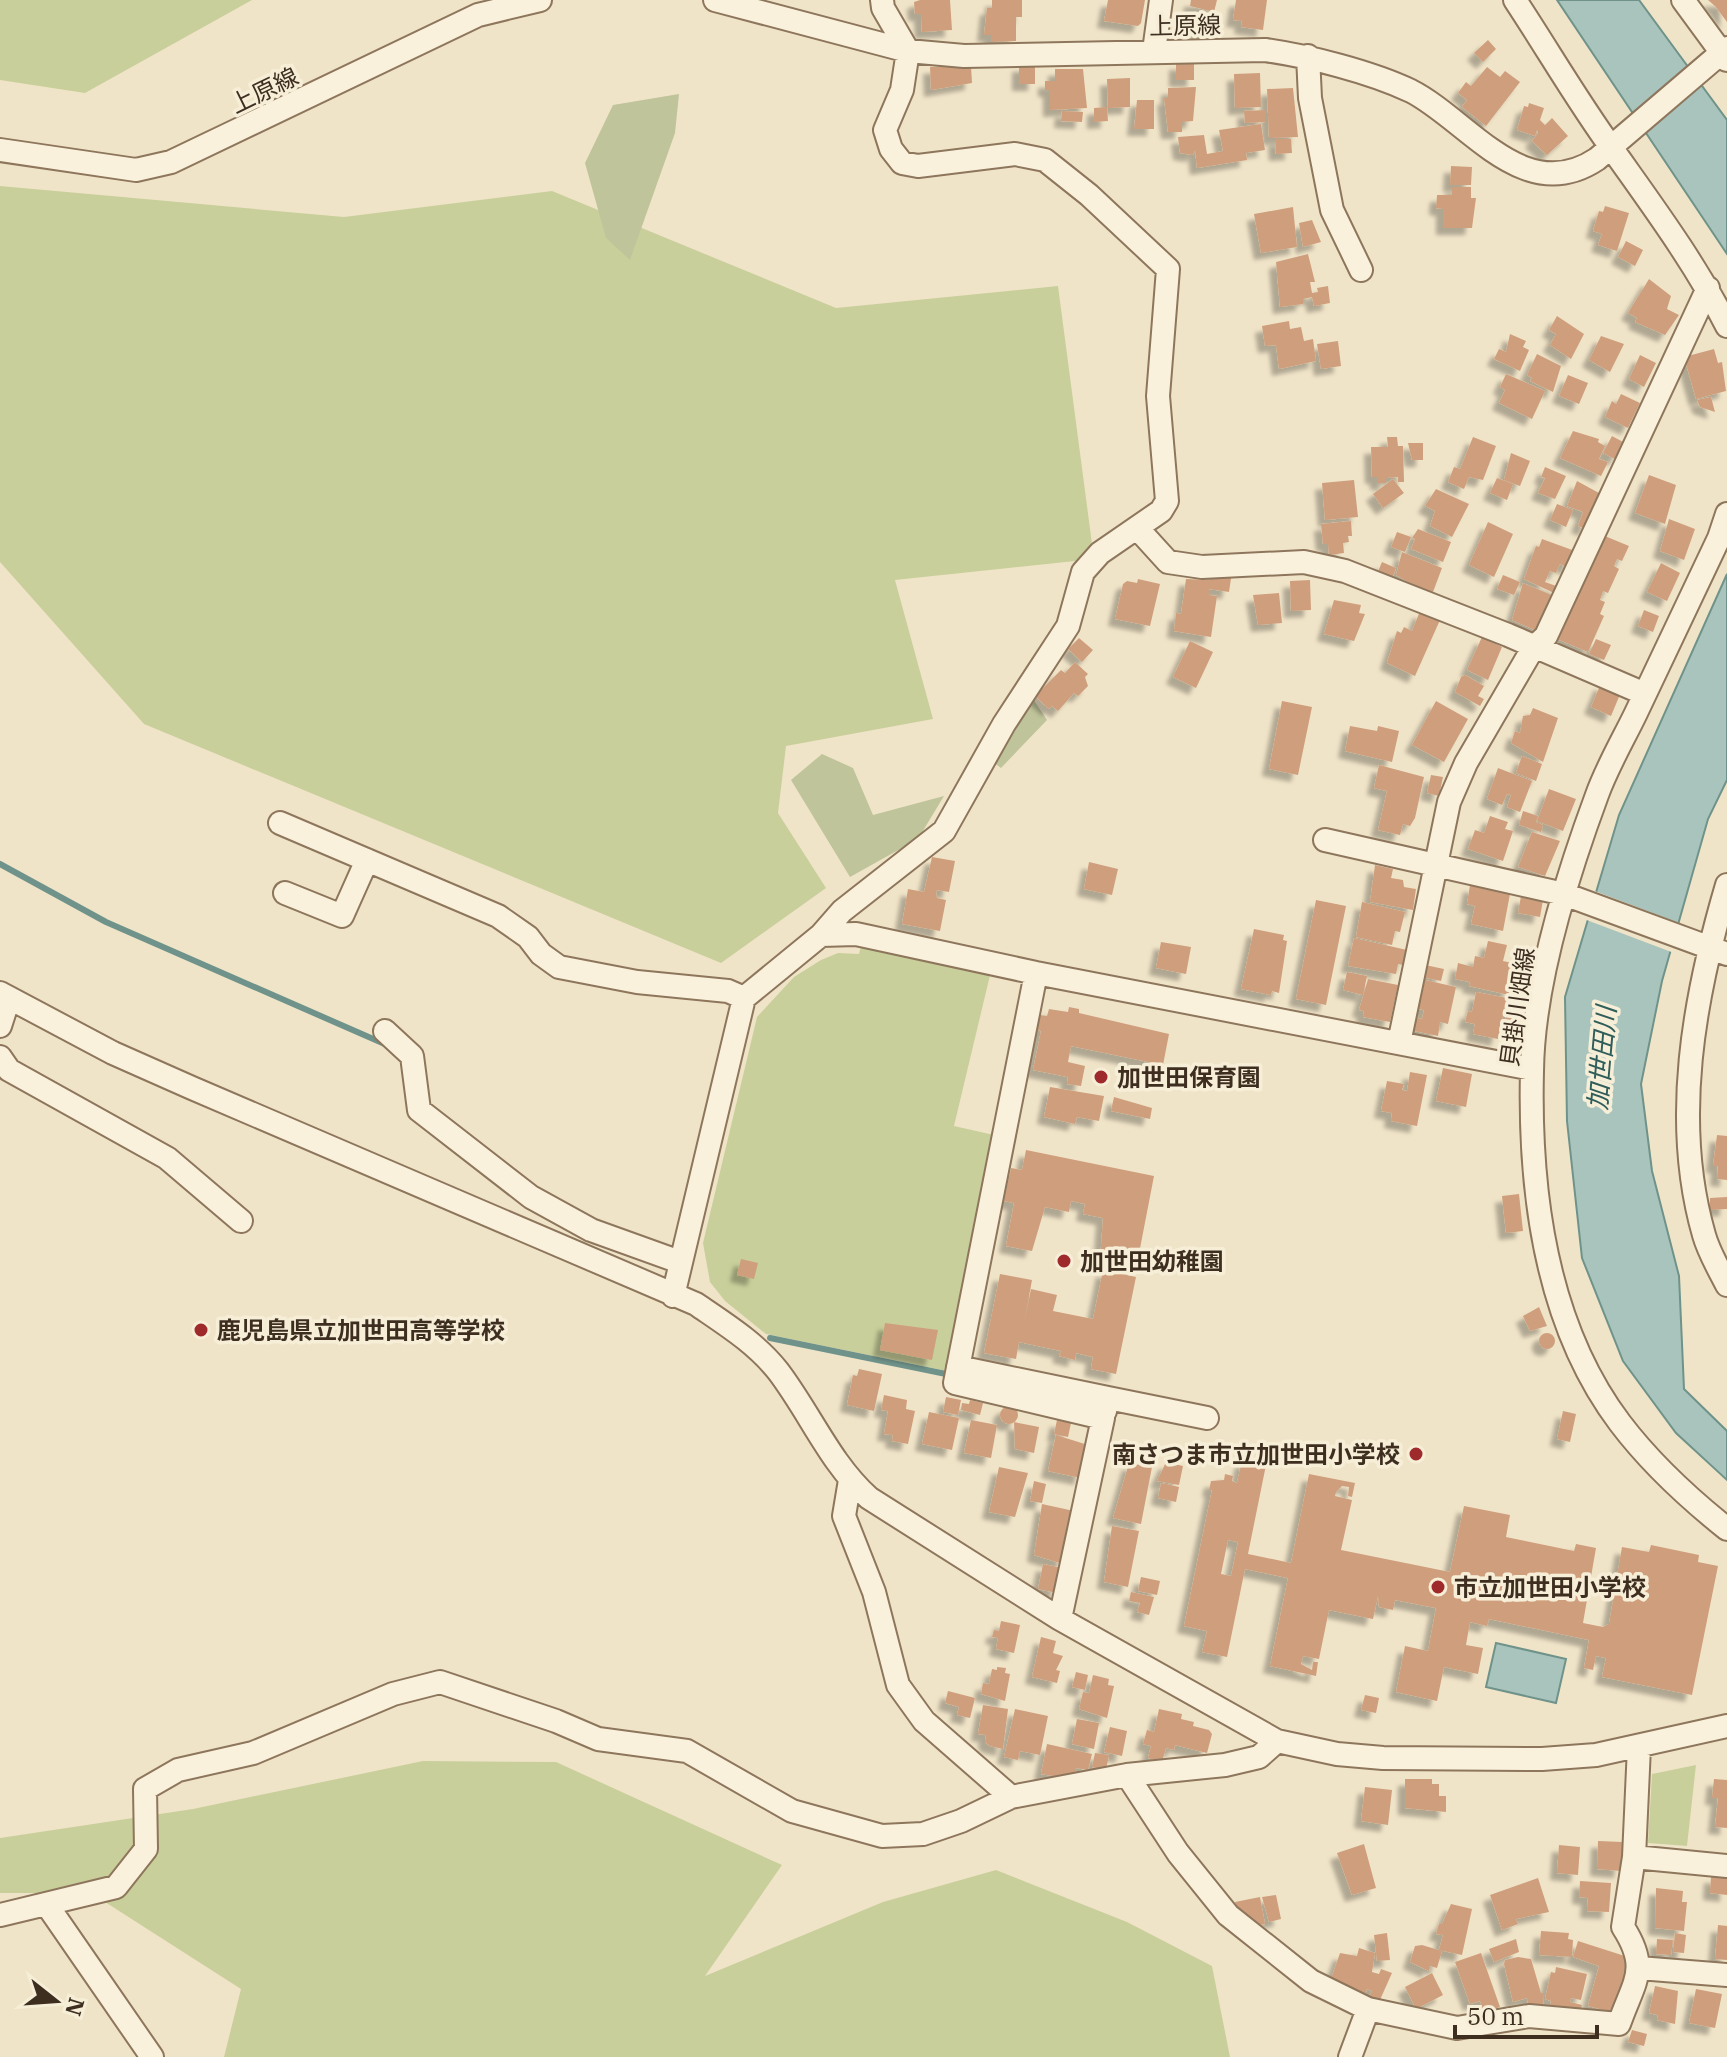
<svg xmlns="http://www.w3.org/2000/svg" width="1727" height="2057" font-family="'IBM Plex Serif','Noto Sans JP',serif">
<style>
.green{fill:#c9cf9b}
.cemetery{fill:#bfc49a}
.water{fill:#a9c4bc;stroke:#6f938a;stroke-width:2}
.pier{fill:#f0e4c8}
.lines{fill:none;stroke-linecap:round;stroke-linejoin:round}
.stream{stroke:#6f938a;stroke-width:6}
.building{fill:#cf9f7d;fill-rule:evenodd;filter:url(#shadow)}
.minor-casing{stroke:#8d765c;stroke-width:26}
.minor{stroke:#faf1dc;stroke-width:22}
.poi-dot{fill:#9e2a2b;stroke:#f7eed8;stroke-width:3}
.labels{text-anchor:middle;dominant-baseline:central;stroke-width:7;stroke-linejoin:round;paint-order:stroke}
.street-label{font-size:24px;fill:#3d2e20;stroke:#f7eed8}
.poi-label{font-size:24px;font-weight:bold;fill:#3d2e20;stroke:#f7eed8;text-anchor:start}
.water-label{font-size:26px;font-style:italic;fill:#2f5d5a;stroke:#f7eed8}
</style>
<defs>
<filter id="shadow"><feDropShadow dx="-7" dy="7" stdDeviation="2" flood-color="#0004"/></filter>
</defs>
<rect width="100%" height="100%" fill="#f0e4c8"/>
<!-- green -->
<path class="green" d="M0 0H252L85 93 0 80Z
M0 186 344 217 552 191 836 308 1058 286 1094 559 895 580 933 719 786 746 778 813 826 888 721 963 144 724 0 562Z
M861 946 991 971 954 1126 994 1135 947 1371 766 1334 725 1301 710 1282 703 1243 757 1017 794 977 821 960 838 953 859 954Z
M423 1761 556 1762 782 1865 705 1976 883 1902 996 1870 1127 1922 1212 1966 1230 2057H224L241 1989 91 1893H0V1838L193 1809Z
M1696 1765 1687 1846 1648 1843 1652 1774Z"/>
<!-- cemetery -->
<path class="cemetery" d="M679 94 675 133 630 260 606 238 585 163 613 105Z
M1033 699 1047 720 1001 768 993 762Z
M822 754 853 768 873 815 944 796 918 839 850 877 791 780Z"/>
<!-- water -->
<path class="water" d="M1557 0H1639L1727 120V254Z
M1727 574V780L1708 819 1662 981 1641 1084 1652 1171 1679 1276 1684 1389 1727 1431V1480L1676 1433 1623 1361 1582 1258 1567 1121 1565 997 1619 815Z
M1496 1643 1566 1659 1556 1703 1486 1687Z"/>
<!-- pier -->
<path class="pier" d="M1592 890 1682 924 1674 953 1584 919Z"/>
<g class="lines">
<!-- stream -->
<path class="stream" d="M0 864 106 922 387 1045
M770 1338 951 1375"/>
</g>
<!-- building -->
<path class="building" d="M920 0H950L952 30 922 32 921 14H915L914 2Z
M992 0H1022V17H1016V41L991 42V35H984L987 8H992Z
M1108 0H1145L1141 23 1138 26 1104 21Z
M1191 0H1217L1214 12 1190 6Z
M1236 0H1267L1263 30 1241 27 1242 21 1233 20Z
M1708 0H1727V22L1715 6Z
M1200 18 1215 21 1212 36 1197 34Z
M1488 40 1496 49 1483 62 1474 53Z
M1176 63 1194 64V80H1176Z
M1019 65H1035V84H1019Z
M971 66 972 83 931 90 930 67Z
M1487 67 1500 77 1505 71 1520 82 1486 126 1462 107 1467 100 1458 93 1466 82 1471 86Z
M1055 69H1083L1087 108 1050 110V90H1045V81H1055Z
M1260 73 1261 107 1235 108 1234 74Z
M1130 78V107L1108 108 1107 79Z
M1196 87 1193 121 1182 122V132H1168L1164 98H1168V88Z
M1293 88 1298 137 1269 138 1267 89Z
M1137 100H1154V129H1134Z
M1529 103 1544 108 1540 120 1545 125 1552 118 1568 136 1547 155 1532 141 1538 133 1537 130 1535 136 1517 130 1524 106 1528 107Z
M1107 107 1108 121 1094 122V108Z
M1265 110V122L1245 123 1244 111Z
M1062 111 1083 112 1082 122 1061 121Z
M1261 124 1265 150 1246 153 1247 160 1197 168 1195 150 1193 155 1180 153 1178 137 1204 135 1207 154 1223 151 1219 130Z
M1275 139H1291L1292 153 1276 154Z
M1451 166 1472 167 1471 185H1450Z
M1452 187H1471V198H1476L1472 228H1443V209L1436 208 1437 195H1452Z
M1605 206 1629 213 1617 251 1598 245 1602 234 1593 231 1599 211 1603 212Z
M1293 207 1297 247 1261 253 1254 214Z
M1312 220 1321 242 1303 247 1299 223Z
M1626 241 1643 250 1635 266 1618 257Z
M1308 254 1315 282H1310L1312 293 1318 292 1317 288 1328 286 1330 303 1314 306 1312 297 1303 299V304L1280 307 1276 262Z
M1649 279 1671 296 1667 309 1679 315 1665 335 1635 322 1637 318 1628 313Z
M1557 316 1584 334 1571 359 1550 345 1556 334 1549 330Z
M1289 321 1290 329 1301 327 1304 341 1313 339 1316 361 1279 369 1276 345 1265 346 1262 326Z
M1510 334 1526 341 1523 347 1529 350 1520 371 1494 359 1499 349 1506 352Z
M1601 336 1624 344 1610 372 1589 360Z
M1338 341 1341 366 1321 369 1317 344Z
M1714 349 1718 363 1722 362 1726 391 1696 399 1684 357Z
M1537 354 1561 366 1553 392 1530 381 1532 378 1527 375Z
M1640 355 1656 363 1644 387 1629 379Z
M1506 374 1545 391 1532 419 1499 403 1505 390 1500 387Z
M1568 375 1588 383 1579 404 1559 396Z
M1621 394 1640 403 1628 428 1605 417 1612 401 1616 404Z
M1711 397 1715 412 1700 407 1697 400Z
M1573 431 1599 439 1598 442 1605 446 1599 459 1608 462 1601 476 1560 458Z
M1612 436 1625 443 1615 459 1603 453Z
M1387 437H1397L1398 446H1403L1404 482H1398V477L1386 478V483H1377V477H1372L1371 447H1388Z
M1473 437 1496 446 1483 480 1469 477 1464 489 1448 482 1454 467 1460 469Z
M1408 443H1423V460H1412Z
M1511 453 1530 461 1520 486 1504 480Z
M1545 467 1566 476 1555 499 1538 493 1545 478 1541 477Z
M1649 475 1676 485 1665 524 1635 513Z
M1497 478 1513 484 1507 500 1490 493Z
M1393 479 1404 493 1383 508 1373 494Z
M1354 480 1358 517 1325 520 1322 483Z
M1577 481 1599 493 1586 529 1578 526 1583 512 1567 506Z
M1436 489 1469 504 1452 537 1430 526 1435 511 1425 506Z
M1557 504 1573 510 1566 527 1550 520Z
M1669 519 1695 529 1684 560 1660 551Z
M1351 521 1352 536H1348L1349 542 1343 543 1344 553 1329 555 1328 544H1323L1321 524Z
M1488 522 1513 534 1494 577 1469 565Z
M1418 529 1451 542 1443 562 1411 549 1415 539 1412 538Z
M1397 532 1411 537 1405 552 1391 547Z
M1600 534 1629 546 1622 561 1617 559 1614 566 1619 569 1608 593 1603 591 1600 600 1605 602 1600 614 1604 616 1588 652 1557 639Z
M1542 539 1575 551 1568 568 1560 564 1556 573 1550 571 1545 582 1559 587 1556 594 1524 579 1536 546 1539 547Z
M1402 552 1442 568 1433 592 1416 587 1396 575Z
M1382 562 1396 568 1391 582 1376 576Z
M1661 563 1680 573 1667 601 1647 592Z
M1213 569 1232 572 1229 592 1209 589V595L1217 596 1211 637 1174 631 1176 613 1181 614 1186 579 1211 580Z
M1503 575 1520 582 1514 595 1497 589Z
M1138 579 1160 584 1150 626 1115 619 1123 584 1127 581 1137 583Z
M1310 580 1311 610 1291 611 1290 581Z
M1523 583 1554 596 1539 632 1512 620Z
M1279 593 1282 623 1258 625 1253 595Z
M1334 600 1361 605 1359 613 1365 614 1354 641 1324 634Z
M1644 610 1659 616 1653 632 1638 626Z
M1420 611 1440 620 1415 676 1387 663 1397 631 1401 633 1404 627 1412 631Z
M1482 637 1502 647 1488 680 1467 670Z
M1079 638 1093 650 1082 662 1068 649Z
M1596 639 1611 645 1604 660 1589 654Z
M1190 641 1213 652 1196 688 1173 677Z
M1075 662 1088 674 1085 677 1088 686 1078 696 1074 693 1058 711 1052 706 1049 709 1035 696 1061 670 1065 673Z
M1465 675 1484 686 1478 696 1484 699 1480 706 1455 692 1461 677Z
M1601 683 1621 692 1611 716 1591 707Z
M1282 701 1312 707 1298 775 1269 769Z
M1436 701 1468 719 1444 762 1412 745Z
M1533 708 1558 718 1543 762 1511 743 1515 731 1520 733 1523 716 1530 715Z
M1350 726 1377 731 1378 726 1399 731 1392 762 1345 751Z
M1522 756 1542 764 1536 781 1516 773Z
M1379 765 1424 777 1415 818 1410 826 1403 824 1400 835 1378 830 1387 791 1374 788Z
M1498 768 1532 781 1520 812 1507 807 1511 795 1507 794 1502 805 1487 799Z
M1431 775 1443 777 1439 796 1427 793Z
M1549 789 1576 799 1563 831 1537 821Z
M1523 811 1538 816 1535 825 1536 822 1543 825 1541 832 1519 825Z
M1490 816 1508 822 1505 829 1513 831 1503 861 1468 849 1475 830 1484 833Z
M1532 832 1560 841 1545 876 1518 867Z
M932 857 955 861 949 892 937 890 936 893 937 898 946 900 940 931 902 924 908 889 924 892Z
M1089 862 1118 869 1112 895 1084 889Z
M1375 865 1393 869 1391 878 1403 880 1404 887 1416 889 1413 910 1370 902Z
M1470 885 1510 894 1503 931 1471 924 1475 906 1467 904Z
M1521 896 1543 900 1540 917 1518 913Z
M1316 900 1346 906 1326 1005 1296 999Z
M1362 902 1405 912 1400 932 1395 931 1392 945 1356 937Z
M1254 929 1284 935 1283 940 1287 941 1279 993 1272 991 1271 995 1241 989Z
M1354 938 1407 950 1403 965 1398 964 1396 974 1348 966Z
M1488 941 1507 945 1503 961 1522 965 1518 982 1512 980 1509 995 1469 986 1470 982 1455 979 1458 963 1473 967 1475 956 1484 958Z
M1161 942 1191 947 1186 974 1156 968Z
M1425 965 1444 969 1441 981 1422 977Z
M1347 972 1367 976 1363 995 1343 990Z
M1368 979 1398 985 1390 1022 1363 1017 1364 1011 1359 1010Z
M1425 980 1456 987 1448 1024 1440 1022 1438 1036 1410 1030 1413 1017 1422 1019 1424 1010 1419 1009Z
M1476 992 1507 998 1498 1039 1473 1034 1475 1024 1465 1022 1468 1011 1472 1012Z
M1508 999 1523 1001 1520 1025 1505 1023Z
M1069 1007 1079 1009V1013L1169 1034 1163 1065 1071 1046 1068 1062 1085 1066 1081 1086 1067 1084 1068 1077 1033 1070 1041 1031 1037 1030 1040 1015 1047 1016 1049 1009 1068 1012Z
M1443 1068 1472 1074 1466 1107 1436 1101Z
M1410 1072 1427 1075 1417 1126 1391 1121 1392 1113 1381 1111 1387 1081 1404 1084 1402 1090 1407 1091Z
M1050 1087 1104 1096 1099 1121 1077 1117 1075 1124 1044 1117Z
M1114 1097 1152 1108 1150 1119 1111 1111Z
M1717 1135 1727 1136V1180L1717 1179 1718 1166H1713Z
M1026 1150 1154 1176 1137 1264 1132 1268 1100 1261 1103 1218 1083 1214 1085 1204 1071 1201 1069 1212 1045 1207 1032 1251 1006 1246 1014 1203 1004 1201 1011 1168 1022 1170Z
M1519 1194 1523 1231 1506 1233 1502 1196Z
M1727 1197V1209L1710 1210V1198Z
M741 1259 758 1263 754 1279 737 1275Z
M1103 1270 1136 1277 1116 1374 1091 1369 1093 1357 1076 1353 1075 1360 1059 1356 1061 1351 1019 1342 1016 1359 984 1353 1000 1274 1032 1280 1024 1324 1031 1289 1057 1295 1053 1311 1093 1319Z
M1539 1307 1547 1326 1530 1331 1523 1316Z
M885 1323 938 1330 932 1360 880 1350Z
M1539 1341a8 8 0 1 1 16 0a8 8 0 1 1-16 0Z
M859 1369 882 1374 874 1411 847 1405 853 1375 857 1376Z
M884 1395 907 1400 906 1409 915 1411 908 1444 892 1441 893 1435 884 1434 888 1411 881 1410Z
M946 1397 961 1400 958 1415 943 1412Z
M970 1400 983 1403 980 1415 961 1410 962 1403 969 1404Z
M1000 1415a9 9 0 1 1 18 0a9 9 0 1 1-18 0Z
M1563 1411 1576 1414 1570 1442 1557 1439Z
M929 1412 959 1418 952 1450 922 1444Z
M971 1420 997 1425 991 1458 964 1453Z
M1057 1420 1071 1423 1068 1437 1054 1434Z
M1014 1422 1039 1427 1034 1453 1015 1449Z
M1056 1435 1088 1445 1081 1478 1048 1471Z
M1242 1460 1266 1465 1248 1554 1291 1563 1309 1474 1355 1483 1352 1497 1348 1496 1349 1487 1342 1486 1336 1492 1335 1496 1352 1500 1341 1550 1450 1572 1464 1506 1510 1515 1506 1537 1574 1551 1576 1544 1596 1548 1583 1623 1603 1627 1609 1624 1622 1547 1649 1552 1651 1545 1699 1555 1698 1562 1718 1566 1692 1695 1602 1677 1606 1658 1596 1656 1593 1670 1584 1668 1589 1640 1489 1619 1487 1626 1470 1622 1466 1645 1483 1648 1478 1674 1444 1667 1437 1701 1396 1692 1405 1646 1428 1651 1436 1608 1395 1600 1393 1610 1379 1607 1378 1596 1373 1619 1329 1610 1319 1659 1303 1656 1301 1664 1312 1670 1313 1662H1318L1316 1676 1270 1666 1288 1578 1245 1569 1227 1657 1202 1652 1207 1631 1184 1626 1212 1490H1209L1211 1481 1224 1480 1225 1474 1233 1476 1232 1481 1237 1483ZM1228 1540 1238 1542 1231 1576 1221 1574Z
M1166 1462 1183 1466 1179 1485 1157 1481Z
M1129 1463 1152 1467 1141 1524 1113 1518Z
M999 1467 1028 1473 1015 1517 989 1512Z
M1034 1481 1046 1484 1042 1503 1030 1501Z
M1161 1483 1179 1487 1176 1502 1158 1498Z
M1042 1504 1074 1511 1063 1564 1034 1555Z
M1112 1526 1139 1531 1128 1587 1104 1582Z
M1043 1564 1062 1568 1057 1593 1038 1589Z
M1141 1577 1160 1581 1157 1595 1138 1591Z
M1131 1592 1154 1597 1149 1615 1137 1612 1140 1603 1129 1601Z
M1001 1621 1020 1625 1014 1653 996 1649 998 1638 992 1637 994 1630 999 1631Z
M1041 1637 1056 1641 1053 1653 1063 1656 1056 1670 1060 1671 1057 1683 1032 1677Z
M997 1667 1006 1668 1005 1673 1010 1674 1005 1701 981 1694 983 1683 989 1684 992 1669 997 1670Z
M1076 1672 1088 1675 1085 1690 1072 1687Z
M1093 1675 1109 1679 1108 1685 1114 1686 1107 1718 1079 1709 1083 1692 1089 1693Z
M948 1691 975 1698 970 1718 957 1715 959 1707 945 1703Z
M1365 1695 1379 1698 1376 1713 1361 1710Z
M983 1705 1008 1709 1003 1749 990 1746 985 1742 986 1735 978 1734Z
M1015 1709 1048 1716 1040 1755 1020 1751 1018 1760 1004 1757Z
M1159 1709 1182 1714 1181 1719 1194 1722 1193 1726 1209 1730 1212 1734 1207 1753 1175 1745 1174 1750 1166 1748 1162 1762 1148 1758 1151 1746 1143 1744 1147 1730 1154 1732Z
M1077 1719 1099 1723 1094 1749 1072 1744Z
M1110 1727 1127 1731 1122 1756 1104 1752Z
M1047 1744 1092 1754 1088 1770 1076 1768 1075 1777 1065 1778 1041 1774Z
M1095 1753 1109 1755 1106 1770 1092 1767Z
M1405 1779H1432V1784H1439V1796H1446V1812L1405 1808Z
M1714 1779 1727 1780V1828L1715 1827 1718 1798H1712Z
M1365 1787 1392 1790 1388 1825 1361 1821Z
M1598 1841 1623 1842 1621 1871 1597 1869Z
M1364 1844 1376 1888 1352 1895 1337 1853Z
M1559 1845 1580 1847 1578 1875 1557 1873Z
M1711 1876 1727 1878V1895L1710 1893Z
M1538 1878 1549 1912 1516 1919 1518 1924 1502 1930 1490 1895Z
M1580 1881 1611 1883 1609 1912 1587 1911 1588 1898 1579 1897Z
M1656 1888 1683 1891 1682 1902H1687L1684 1931 1655 1928Z
M1276 1895 1281 1919 1269 1922 1262 1897Z
M1260 1897 1265 1924 1249 1927 1238 1917 1235 1902Z
M1451 1904 1472 1909 1462 1955 1439 1950 1443 1935 1436 1934 1439 1924H1442Z
M1718 1925 1727 1926V1960L1715 1959Z
M1541 1931 1569 1933 1568 1939 1573 1940 1572 1957 1539 1955Z
M1387 1933 1390 1960 1377 1961 1374 1935Z
M1675 1933 1686 1935 1684 1953 1673 1952Z
M1516 1939 1519 1952 1494 1962 1489 1949Z
M1657 1939 1673 1940 1671 1955 1656 1954Z
M1578 1941 1631 1958 1615 2013 1588 2006 1599 1966 1573 1957Z
M1422 1945 1442 1951 1437 1968 1430 1966 1429 1971 1410 1962 1415 1946Z
M1359 1948 1375 1953 1372 1972 1379 1974 1381 1969 1392 1973 1379 2002 1368 1998 1372 1991 1367 1989 1365 1995 1330 1982 1340 1953 1357 1956Z
M1481 1953 1500 2007 1484 2013 1480 2001 1470 2004 1455 1962Z
M1518 1957 1531 1959 1541 1993H1544L1543 2011 1530 2014 1527 1998 1513 2002 1504 1964 1505 1960Z
M1556 1967 1587 1974 1581 2000 1571 1998 1570 2002 1582 2005 1579 2018 1549 2011 1551 2001 1545 1999 1551 1972 1555 1973Z
M1432 1973 1443 1995 1416 2009 1405 1987Z
M1655 1986 1678 1991 1675 2024 1657 2020 1658 2015 1649 2013Z
M1696 1989 1722 1994 1715 2028 1689 2023Z
M1632 2030 1647 2034 1644 2046 1628 2042Z"/>
<g class="lines">
<defs>
<path id="minor" d="M715 0 908 51 964 56 1265 50C1308 56 1371 72 1411 91 1468 120 1524 208 1597 159L1727 48
M1515 0C1548 50 1578 102 1613 150 1654 208 1695 263 1727 326
M1683 0 1727 60
M1154 51 1161 0
M1308 56 1310 98 1332 210 1361 270
M0 150 136 170 171 162 478 15 540 0
M1727 514 1719 538C1691 597 1663 655 1636 713 1623 740 1607 767 1597 795 1567 876 1533 985 1532 1071 1529 1190 1546 1325 1620 1423 1651 1464 1687 1497 1727 1529
M1138 529 1168 562 1202 567 1304 562 1345 571 1508 635 1645 694
M280 823 498 916 528 937 541 954 559 967 637 982 728 991 744 998
M1325 840 1564 894 1727 954
M1727 885C1694 997 1671 1121 1704 1235 1709 1253 1719 1269 1727 1285
M285 893 342 916 367 860
M821 935 856 934 1036 973 1532 1069
M1036 973 955 1383 1103 1418 1060 1619
M0 993 113 1053 192 1088 696 1304C725 1324 756 1343 778 1371 810 1413 830 1463 869 1498L1060 1619 1277 1741 1337 1754 1383 1758 1542 1759 1596 1755 1727 1726
M0 1026 9 998
M385 1031 412 1056 419 1110 531 1197 591 1230 680 1262
M1399 1043 1449 802 1466 763 1533 648 1546 636 1708 288
M0 1057 9 1070 167 1158 241 1221
M673 1296 744 998 821 935 842 911 944 831 1004 724 1068 626 1083 572 1100 553 1161 511 1167 501 1158 396 1168 269 1089 195 1045 160 1015 154 918 166 902 163 891 149 885 130 902 90 908 51 883 8 882 0
M958 1367 1108 1398
M1105 1411 1108 1398 1207 1418
M850 1480 844 1516 874 1592 898 1685 924 1721 1011 1797
M1639 1747 1634 1857 1727 1866
M1127 1775 1178 1853 1228 1915 1311 1981 1368 2009 1457 2028 1529 2016 1619 2024C1634 1981 1650 1969 1623 1927L1634 1857
M47 1905 152 2057
M0 1915 116 1887 146 1849 145 1789 178 1770 253 1753 393 1694 440 1682 556 1721 598 1739 687 1751 792 1811 882 1836 923 1834 961 1821 1011 1797 1127 1775 1225 1765 1259 1757 1277 1741
M1639 1968 1727 1975
M1350 2057 1368 2009"/>
</defs>
<!-- minor casing -->
<use href="#minor" class="minor-casing"/>
<!-- minor -->
<use href="#minor" class="minor"/>
</g>
<!-- markers -->
<g class="poi-dot">
<circle cx="1101" cy="1077" r="8"/>
<circle cx="1064" cy="1261" r="8"/>
<circle cx="201" cy="1330" r="8"/>
<circle cx="1416" cy="1454" r="8"/>
<circle cx="1438" cy="1587" r="8"/>
</g>
<g class="labels">
<!-- street labels -->
<g class="street-label">
<text transform="translate(1185 25) rotate(-1)">上原線</text>
<text transform="translate(264 90) rotate(-26)">上原線</text>
<text transform="translate(1517 1007) rotate(-82)">貝掛川畑線</text>
</g>
<!-- poi labels -->
<g class="poi-label">
<text x="1117" y="1077">加世田保育園</text>
<text x="1080" y="1261">加世田幼稚園</text>
<text x="217" y="1330">鹿児島県立加世田高等学校</text>
<text x="1400" y="1454" text-anchor="end">南さつま市立加世田小学校</text>
<text x="1454" y="1587">市立加世田小学校</text>
</g>
<!-- water labels -->
<g class="water-label">
<text transform="translate(1601 1058) rotate(-85)">加世田川</text>
</g>
</g>
<!-- north arrow -->
<g transform="translate(56 2001) rotate(107)" stroke="#f7eed8" stroke-width="6" paint-order="stroke">
<path d="M0-6L14 30L0 20L-14 30Z" fill="#3d2e20"/>
<text y="-12" font-size="22" font-weight="bold" text-anchor="middle" fill="#3d2e20">N</text>
</g>
<!-- scale -->
<path d="M1455 2025v12h142v-12" fill="none" stroke="#3d2e20" stroke-width="4"/>
<text x="1467" y="2025" font-size="24" fill="#3d2e20" stroke="#f7eed8" stroke-width="6" paint-order="stroke">50 m</text>
</svg>
